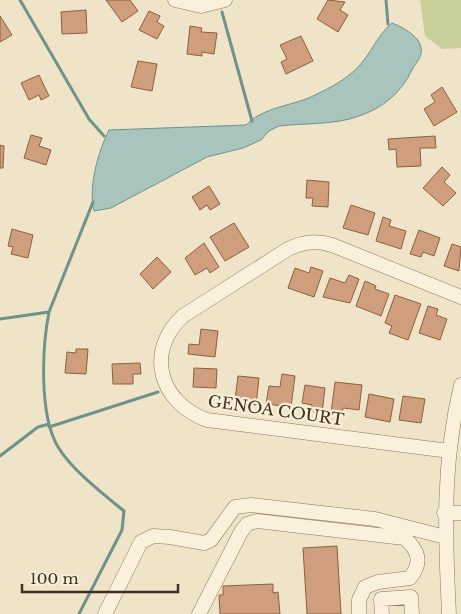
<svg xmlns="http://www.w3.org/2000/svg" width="461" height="614" font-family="'Libre Baskerville',serif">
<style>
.green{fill:#c9cf9b}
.water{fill:#a9c4bc;stroke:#6f938a}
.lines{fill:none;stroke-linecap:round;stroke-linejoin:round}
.stream{stroke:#6f938a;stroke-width:3}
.building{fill:#cf9f7d;stroke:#8d5f41}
.minor-casing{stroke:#8d765c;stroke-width:15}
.minor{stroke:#faf1dc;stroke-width:14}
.labels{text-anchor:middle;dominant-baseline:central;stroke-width:4.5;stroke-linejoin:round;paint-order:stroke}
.street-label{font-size:16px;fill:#3d2e20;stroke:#f7eed8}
</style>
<rect width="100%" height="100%" fill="#f0e4c8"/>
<!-- green -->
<path class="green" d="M420 0H461V48L442 49 425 36Z"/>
<!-- water -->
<path class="water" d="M392 23C405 28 427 40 420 57 418 62 414 65 412 70 401 93 383 108 359 116 337 125 303 123 279 126L269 131 261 140 243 148 207 157 111 208 94 211C88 187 98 152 109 130L246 125C264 106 295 106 317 94 330 88 346 79 356 69 370 56 377 35 392 23Z"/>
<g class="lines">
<!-- stream -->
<path class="stream" d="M20 0 89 119 104 136
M386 0 388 24
M222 12 252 121
M0 319 49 312
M49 427 158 392
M0 456 38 427 49 424
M79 614 122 530 124 511C103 494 72 470 58 447 39 415 42 348 49 312L93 202"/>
</g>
<!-- building -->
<path class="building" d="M106 0H130L138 11 122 22Z
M328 0 345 2 340 10 348 15 338 32 317 19Z
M86 10 87 33 62 34 61 12Z
M149 11 160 16 157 22 164 26 157 39 139 30Z
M0 16 12 35 0 42Z
M190 26 202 28 201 32 217 33 214 54 202 52V56L187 54Z
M301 36 313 61 286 74 281 62 287 59 280 45Z
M138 61 157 64 152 91 131 87Z
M39 75 49 96 41 100 39 95 29 100 21 83Z
M442 87 457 112 434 126 424 109 435 102 431 95Z
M31 135 42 138 39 146 51 150 46 165 24 158Z
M435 136 436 148H420L421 166 397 167 396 149 389 150 388 139Z
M0 145 4 146 3 168H0Z
M442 167 450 175 444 182 456 193 443 206 423 188Z
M307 180 329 182 328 207 312 206 313 198H306Z
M209 186 220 204 210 210 207 205 200 210 192 197Z
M351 205 375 213 368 235 343 228Z
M383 217 391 220 389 226 406 231 401 249 376 241Z
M234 223 249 247 225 261 210 237Z
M12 229 33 235 28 258 11 254 13 247 8 246Z
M419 230 440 238 434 256 423 252 421 257 410 254Z
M204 243 219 267 210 273 207 268 195 275 185 258Z
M452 244 461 247 459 271 444 266Z
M157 257 171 272 153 289 140 274Z
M311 267 323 271 314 297 288 288 295 268 309 273Z
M349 275 359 279 350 303 323 297 330 278 345 283Z
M365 281 376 286 375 289 389 294 381 316 356 306Z
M395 295 421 304 408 340 389 333 392 326 385 323Z
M428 306 438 309 436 315 447 319 440 340 419 333Z
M201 329 218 331 215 357 188 354 189 344 199 345Z
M76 349H88L86 374 65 373 67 352 76 353Z
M140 363 141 374H133V384H113L112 364Z
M194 368 217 369 216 388 193 387Z
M282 374 295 376 291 407 266 404 269 386 280 387Z
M238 376 259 378 256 405 246 403 247 400 235 399Z
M335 382 362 385 359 410 343 408 342 414 331 413Z
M305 385 325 388 322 413 311 411 312 405 302 403Z
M369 394 394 399 390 422 365 417Z
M403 396 425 399 421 423 399 420Z
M337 546 341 614H307L303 548Z
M273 584V593L278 592 280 614H220L219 595H223V586Z"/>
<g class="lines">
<defs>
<path id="minor" d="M175 0 201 6 225 0
M449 451 207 420C160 403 144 352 183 316L288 249C303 242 316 240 332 245L461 297
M444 513H461
M105 614 141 542 153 536 170 537 204 543 211 540 235 507 251 505 375 519 445 537
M199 614 241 532 247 524 257 521 404 538C418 549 423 562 410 578L378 582 365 587 359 600V614
M382 614 381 599 411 597 412 614
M449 614C445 533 442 465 461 385"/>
</defs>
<!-- minor casing -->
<use href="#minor" class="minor-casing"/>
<!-- minor -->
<use href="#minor" class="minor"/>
</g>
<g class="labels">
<!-- street labels -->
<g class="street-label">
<text transform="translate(276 410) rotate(8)">GENOA COURT</text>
</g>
</g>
<!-- scale -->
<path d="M22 584v8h156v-8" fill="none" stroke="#3d2e20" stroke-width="2.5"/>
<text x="30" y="584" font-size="15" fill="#3d2e20" stroke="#f7eed8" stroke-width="4" paint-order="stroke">100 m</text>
</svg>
